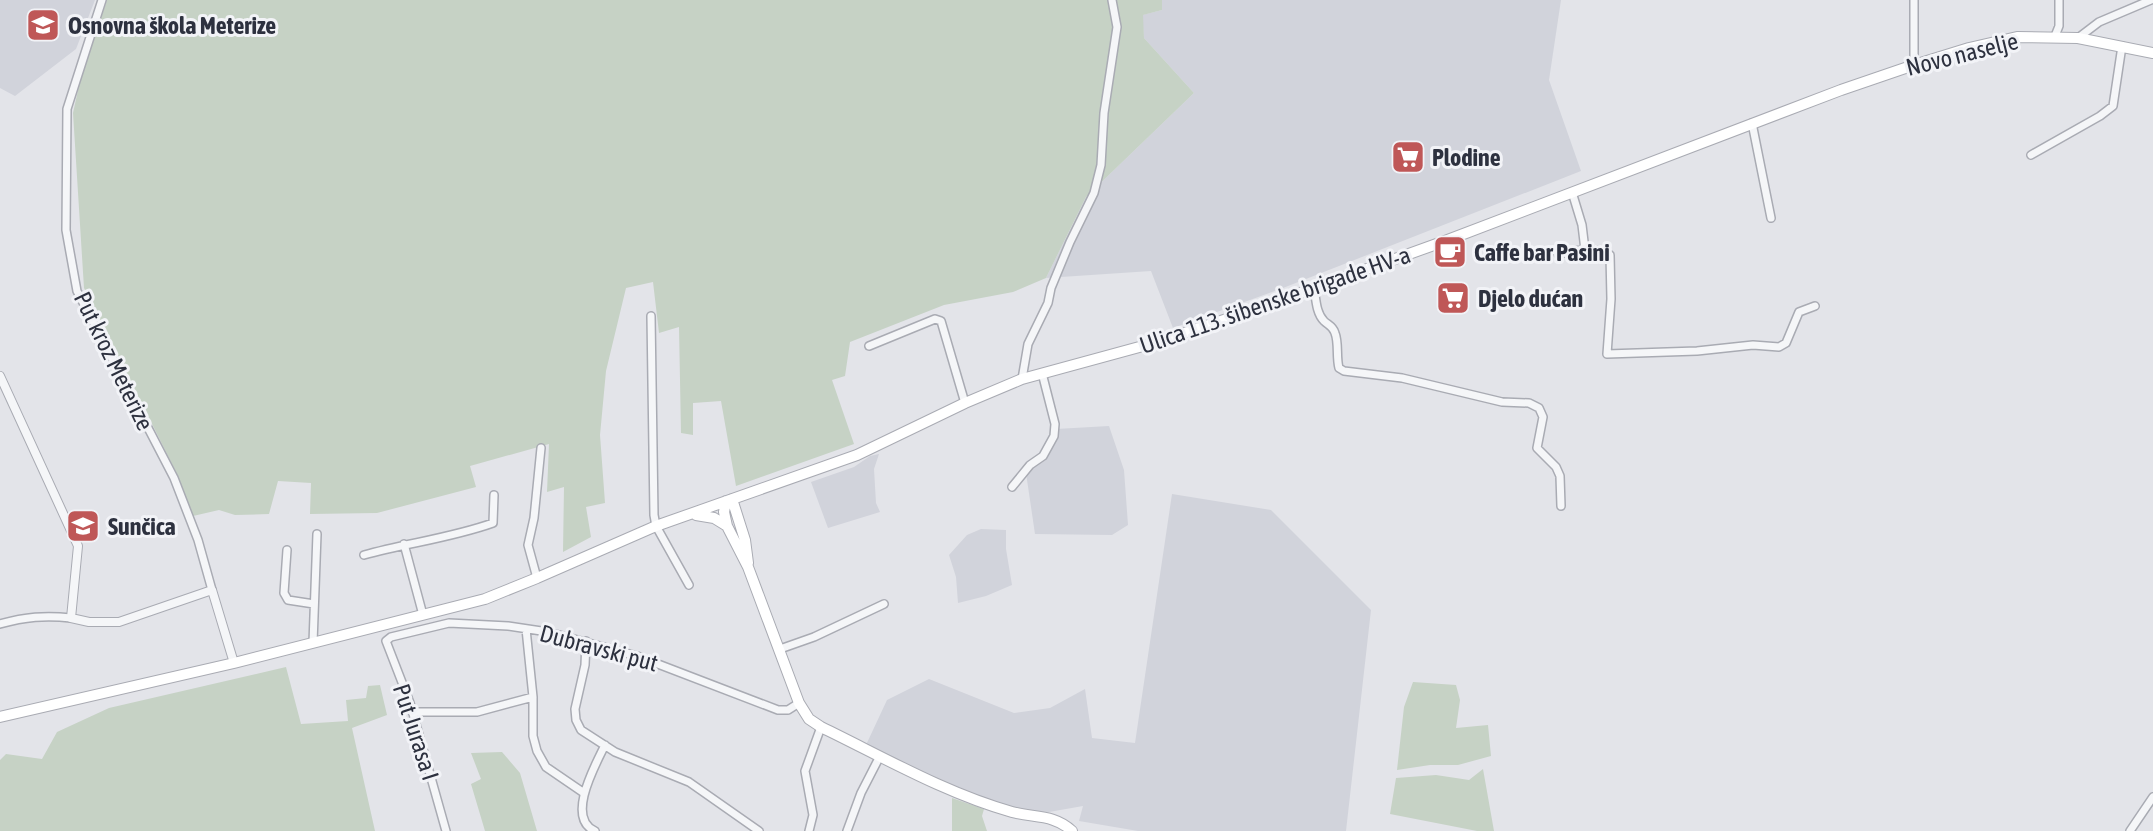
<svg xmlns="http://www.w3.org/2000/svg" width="2153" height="831" font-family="'Asap Condensed',sans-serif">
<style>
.built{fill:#d1d3db}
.green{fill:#c6d2c5}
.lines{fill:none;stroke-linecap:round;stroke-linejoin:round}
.minor-casing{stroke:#a9abb3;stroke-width:10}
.tertiary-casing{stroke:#a9abb3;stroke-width:10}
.secondary-casing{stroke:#a9abb3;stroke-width:12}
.minor{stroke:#f5f6f8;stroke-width:7}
.tertiary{stroke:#f5f6f8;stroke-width:8}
.secondary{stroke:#fff;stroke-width:10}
.labels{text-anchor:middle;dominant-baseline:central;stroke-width:6;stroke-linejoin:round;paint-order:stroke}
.poi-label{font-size:24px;font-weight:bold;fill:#2d313f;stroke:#f2f3f7;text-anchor:start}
.street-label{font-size:24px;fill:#2d313f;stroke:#f2f3f7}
</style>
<rect width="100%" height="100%" fill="#e3e4e9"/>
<!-- built -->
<path class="built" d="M0 0H95L76 49 15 96 0 88Z
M1162 0H1561L1549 80 1581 171 1283 288 1173 328 1151 271 1046 278 1086 197 1194 93 1144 38 1142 15 1162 10Z
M1109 426 1124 470 1128 525 1112 535 1035 534 1026 473 1043 461 1049 452 1054 443 1056 429Z
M879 454 874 469 876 503 880 512 828 528 811 482 854 467 870 456Z
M1172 494 1271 510 1371 610 1346 831H1138L1079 821 1083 806 1049 812 1022 811 975 797 866 745 887 700 929 679 1014 713 1050 708 1085 689 1092 738 1135 743Z
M981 529 1006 530V549L1012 585 986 596 958 603 956 577 949 555 967 535Z"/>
<!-- green -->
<path class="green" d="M107 0H1162V10L1143 15 1144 38 1194 93 1086 197 1046 278 1013 292 944 305 850 342 845 376 832 380 854 444 736 486 721 401 693 403V435L681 433 679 327 659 333 653 282 626 288 606 371 600 435 605 503 586 507 591 537 563 552 564 487 547 492 549 444 470 466 476 487 377 513 310 514 311 483 278 481 269 514 235 515 219 510 193 516 178 476 84 288 73 113 80 81Z
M286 667 301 724 348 721 346 700 366 698 368 686 380 685 387 715 352 728 375 831H0V760L6 754 42 759 57 732 109 708Z
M1413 682 1456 685 1460 700 1456 728 1488 725 1491 756 1458 765H1430L1397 770 1404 707Z
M502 752 520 773 537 831H485L471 784 481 779 471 753Z
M1483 769 1494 831H1477L1390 814 1396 778 1436 775 1469 780Z
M952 798 984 809 982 816 987 831H952Z"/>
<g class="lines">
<defs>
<path id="minor" d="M102 0 67 109 66 230 77 291 174 478 198 540 212 590
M2055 36 2059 26V0
M2078 38 2099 22 2151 0
M1914 65V0
M1752 123 1771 218
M2031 155 2100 116 2113 106 2122 46
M1572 192 1582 225 1585 250
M1558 254C1574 251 1595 245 1610 255L1611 299 1607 354 1697 351 1753 345 1779 347 1786 343 1799 312 1815 306
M1314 288C1316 299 1316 313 1324 321 1328 325 1333 326 1335 333 1339 343 1336 357 1339 368L1344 371 1402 378 1502 402 1529 403 1539 408 1543 417 1537 448 1556 467 1560 476 1561 506
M651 316 654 515 656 526 689 585
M869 346 935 319 941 321 965 403
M1022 379 1028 344 1048 303 1051 288 1070 242 1094 193 1101 165 1104 113 1117 27 1112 0
M1012 487 1030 465 1043 456 1054 436 1055 424 1042 373
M404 544 423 615
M287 550 284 593 288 600 314 604
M364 555C407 543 451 538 493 523L494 495
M537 578 528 545 534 518 541 448
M0 624C25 617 45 615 71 618
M526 629 533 697V736L537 751 546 767 584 793
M586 641 585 665 575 709 576 720 581 730 615 752 689 782 759 831
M313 643 317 534
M780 649 814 637 884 604
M412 712H477L533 697
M446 831 410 703 386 641 391 637 449 623 508 626 548 632 637 656 778 710H788L799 703
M595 831C565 818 596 764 605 745
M809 831 813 815 805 771 821 727
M847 831 861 793 880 756
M2130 831 2153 797"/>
<path id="tertiary" d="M0 376 78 546 71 618 89 622H119L212 590 234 663"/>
<path id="secondary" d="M732 499 745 540 748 563
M726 501 724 512 727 526 748 567 799 703 809 719 821 727C883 757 945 793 1012 812 1034 818 1054 814 1072 831
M696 515 714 518 727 526
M0 717 234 663 485 599 537 578 656 526 857 455 965 403 1022 379 1154 343 1242 314 1445 241 1841 90 1914 65 1969 48 2017 37 2078 38 2153 53"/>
</defs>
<!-- minor casing -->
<use href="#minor" class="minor-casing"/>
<!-- tertiary casing -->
<use href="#tertiary" class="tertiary-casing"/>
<!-- secondary casing -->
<use href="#secondary" class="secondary-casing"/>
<!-- minor -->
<use href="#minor" class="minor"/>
<!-- tertiary -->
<use href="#tertiary" class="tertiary"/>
<!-- secondary -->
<use href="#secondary" class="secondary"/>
</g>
<!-- icons -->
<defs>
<symbol id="school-square" viewBox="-11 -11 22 22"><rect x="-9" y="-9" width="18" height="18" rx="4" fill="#bf5757" stroke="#f2f3f7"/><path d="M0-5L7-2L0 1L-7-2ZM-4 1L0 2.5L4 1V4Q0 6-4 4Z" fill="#fff"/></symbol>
<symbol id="supermarket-square" viewBox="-11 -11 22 22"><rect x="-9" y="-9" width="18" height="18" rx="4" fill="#bf5757" stroke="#f2f3f7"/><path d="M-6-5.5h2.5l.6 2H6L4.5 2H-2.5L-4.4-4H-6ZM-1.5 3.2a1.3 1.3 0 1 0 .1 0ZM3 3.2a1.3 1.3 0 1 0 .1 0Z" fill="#fff"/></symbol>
<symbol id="cafe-square" viewBox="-11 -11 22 22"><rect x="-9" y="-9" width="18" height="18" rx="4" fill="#bf5757" stroke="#f2f3f7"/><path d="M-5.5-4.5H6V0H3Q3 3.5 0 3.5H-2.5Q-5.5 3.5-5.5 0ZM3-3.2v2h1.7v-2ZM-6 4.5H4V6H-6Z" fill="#fff"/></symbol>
</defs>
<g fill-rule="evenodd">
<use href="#school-square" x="24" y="6" width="38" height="38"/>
<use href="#supermarket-square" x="1389" y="138" width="38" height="38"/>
<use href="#cafe-square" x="1431" y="233" width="38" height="38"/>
<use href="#supermarket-square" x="1434" y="279" width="38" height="38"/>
<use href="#school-square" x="64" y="507" width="38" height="38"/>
</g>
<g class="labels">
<!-- poi labels -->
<g class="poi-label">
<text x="68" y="25">Osnovna škola Meterize</text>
<text x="1432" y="157">Plodine</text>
<text x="1474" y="252">Caffe bar Pasini</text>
<text x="1478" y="298">Djelo dućan</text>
<text x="108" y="526">Sunčica</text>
</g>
<!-- street labels -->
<g class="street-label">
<text transform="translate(1962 54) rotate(-14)">Novo naselje</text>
<text transform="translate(1275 300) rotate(-19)">Ulica 113. šibenske brigade HV-a</text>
<text transform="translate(114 361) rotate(64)">Put kroz Meterize</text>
<text transform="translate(599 648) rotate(15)">Dubravski put</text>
<text transform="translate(416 732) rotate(72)">Put Jurasa I</text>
</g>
</g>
</svg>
